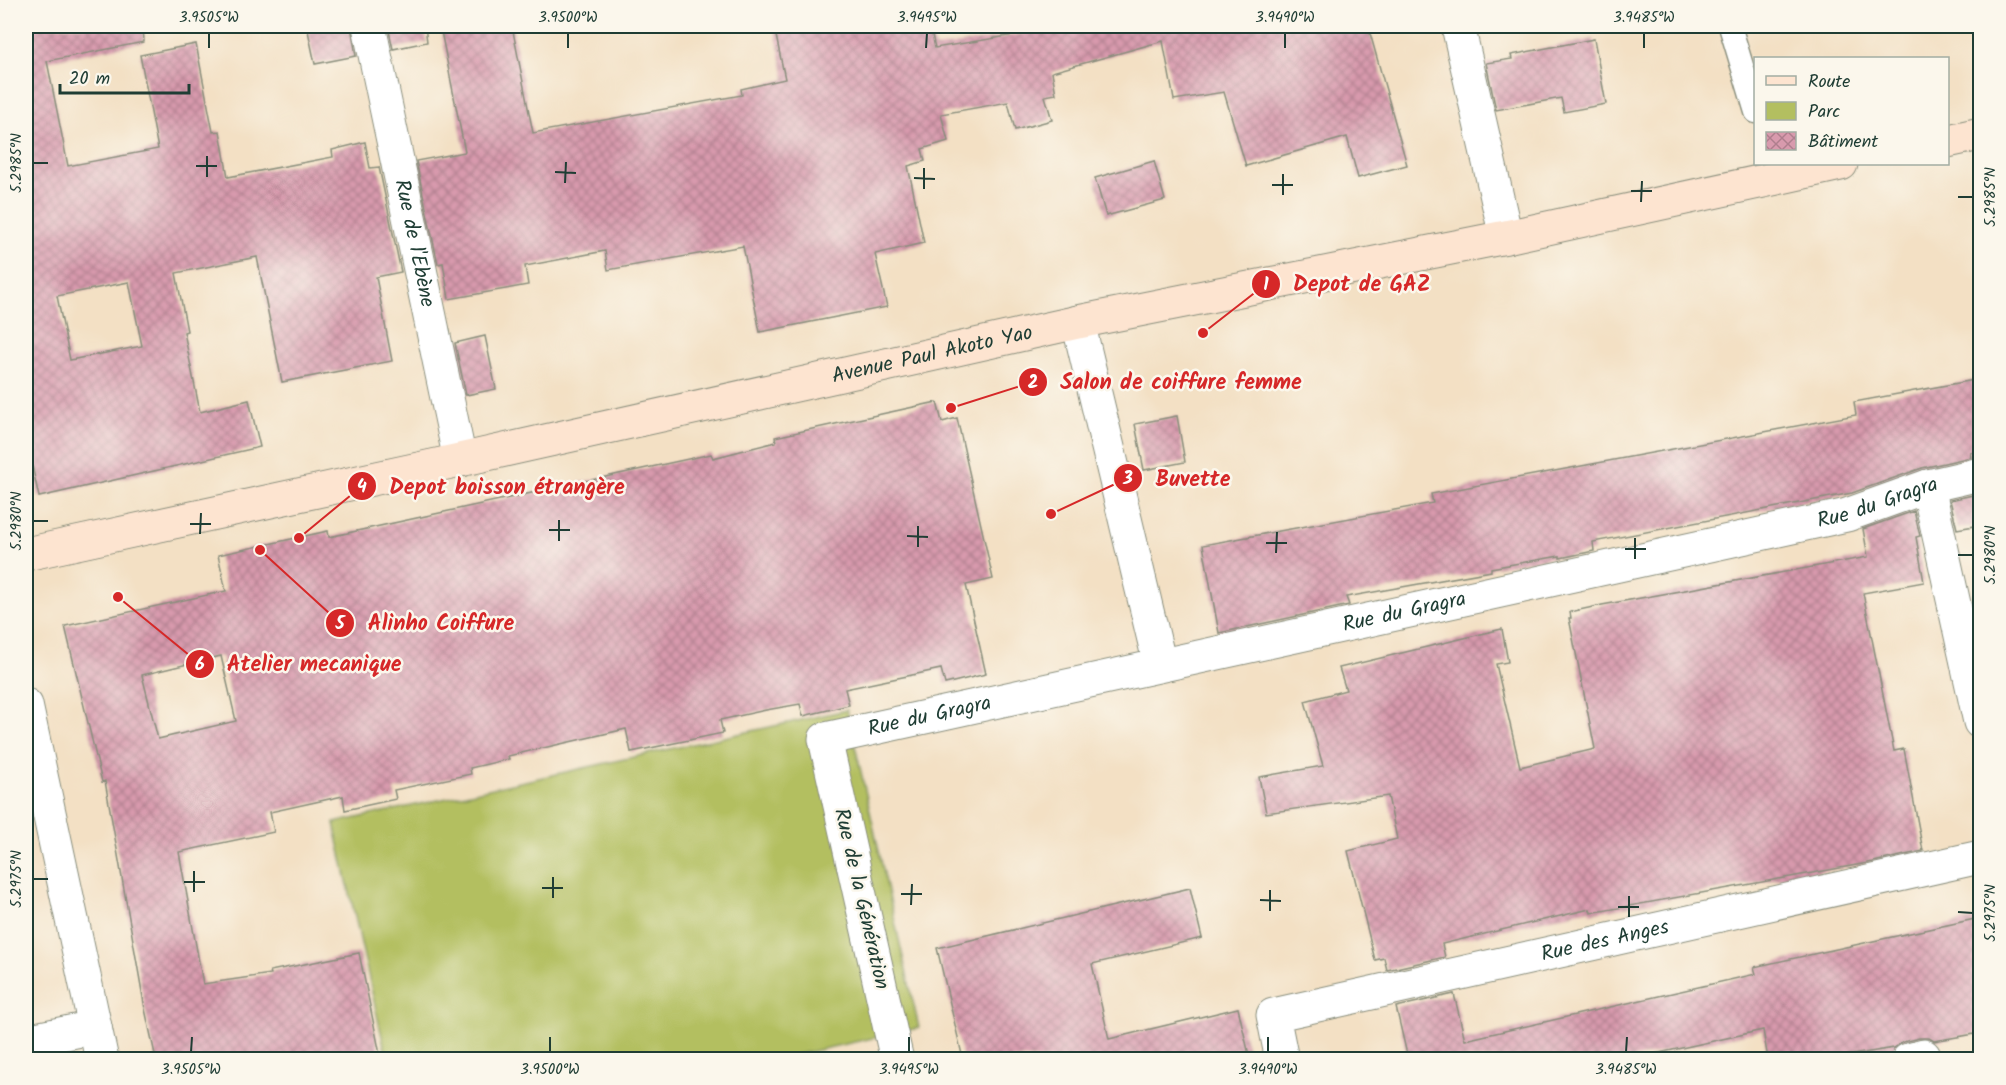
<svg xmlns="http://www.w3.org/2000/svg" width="2006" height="1085" font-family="Kalam,sans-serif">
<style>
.green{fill:#b3bf60;stroke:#697e4a;stroke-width:1.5}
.building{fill:url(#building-cross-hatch);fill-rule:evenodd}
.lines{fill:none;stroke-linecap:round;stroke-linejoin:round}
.lane-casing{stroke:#898e7c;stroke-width:25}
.street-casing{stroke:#898e7c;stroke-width:35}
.secondary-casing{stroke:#898e7c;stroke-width:35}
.lane{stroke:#fff;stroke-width:22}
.street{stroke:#fff;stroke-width:33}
.secondary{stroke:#fde4d0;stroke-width:33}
.ticks{fill:none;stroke:#1f3d34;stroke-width:2}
.labels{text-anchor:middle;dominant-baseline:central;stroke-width:5;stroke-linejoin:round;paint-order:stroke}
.street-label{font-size:21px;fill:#1f3d34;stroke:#fbf7ec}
.leader{fill:none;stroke:#d62828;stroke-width:2}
.callout-dot{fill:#d62828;stroke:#fbf7ec;stroke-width:2}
.mark-label{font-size:18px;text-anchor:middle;font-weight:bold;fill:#fff}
.callout-label{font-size:22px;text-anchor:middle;font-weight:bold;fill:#d62828;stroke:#fbf7ec;stroke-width:5;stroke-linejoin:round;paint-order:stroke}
.neatline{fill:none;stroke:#1f3d34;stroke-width:2}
.ticks-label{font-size:15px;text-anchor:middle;fill:#1f3d34}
</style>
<defs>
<pattern id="building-cross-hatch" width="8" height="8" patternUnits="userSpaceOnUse" patternTransform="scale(1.5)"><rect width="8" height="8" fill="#d89aad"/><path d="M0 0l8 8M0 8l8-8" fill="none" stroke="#af7f8e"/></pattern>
</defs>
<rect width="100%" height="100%" fill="#fbf7ec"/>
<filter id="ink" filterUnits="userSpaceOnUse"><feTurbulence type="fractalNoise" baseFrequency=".0167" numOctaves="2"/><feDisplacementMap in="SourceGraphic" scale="12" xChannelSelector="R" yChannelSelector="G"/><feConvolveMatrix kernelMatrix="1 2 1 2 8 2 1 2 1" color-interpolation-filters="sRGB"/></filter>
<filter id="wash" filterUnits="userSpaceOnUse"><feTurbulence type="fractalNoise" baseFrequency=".008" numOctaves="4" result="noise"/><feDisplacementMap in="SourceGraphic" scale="24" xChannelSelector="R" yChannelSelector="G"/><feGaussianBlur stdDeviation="1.35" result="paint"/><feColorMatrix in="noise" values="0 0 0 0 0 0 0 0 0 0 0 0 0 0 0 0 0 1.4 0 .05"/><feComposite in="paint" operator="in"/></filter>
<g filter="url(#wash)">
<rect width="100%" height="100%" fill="#f3e0c4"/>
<!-- green -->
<path class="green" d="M847 710 919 1028 777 1059H387L334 823Z"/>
<g id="blocks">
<!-- building -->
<path class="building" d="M26 26H143L144 42 47 61 68 166 158 149 140 55 196 44 213 132 220 131 228 177 333 157 332 150 365 142 370 168 379 167 401 272 376 277 392 361 282 382 257 257 176 273 187 331 184 332 200 412 249 400 260 447 39 497 26 439ZM129 282 142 346 70 360 57 296Z
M307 26H351L356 56 315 64Z
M388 26H425L427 42 393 49Z
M440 26H512L533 133 742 95 741 89 785 79 774 26H930L935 48 1070 26H1368L1407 165 1358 178 1347 137 1246 166 1224 92 1174 100 1163 41 1052 72 1056 94 1045 96 1052 120 1015 130 1008 102 941 114 948 141 922 149 925 161 908 166 924 243 875 254 887 307 760 332 743 246 608 270 605 251 525 266 528 285 449 299 443 263 438 264 416 161 465 152Z
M1594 39 1606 104 1564 112 1561 98 1496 110 1486 63 1512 59 1511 55Z
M1154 161 1165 200 1106 216 1095 178Z
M485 336 496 389 466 395 455 343Z
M1980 379V450L1970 452 1971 457 1922 468 1852 493 1593 542 1594 551 1560 558V556L1491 568V571L1346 597 1349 605 1219 633 1203 545 1433 503 1431 494 1856 415 1854 402Z
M937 402 942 422 957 418 993 579 966 585 986 674 945 684 941 669 845 689 849 705 803 716 800 704 766 710 720 720 723 733 631 752 626 729 508 756 509 759 470 768 471 774 394 790 396 799 345 810 343 796 270 812 274 832 179 852 203 984 271 974 270 971 359 953 381 1059H156L145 1009 105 781 102 782 65 626 226 591 218 555 328 531 329 537 711 454 713 458 776 442 775 437ZM221 656 236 721 158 739 142 675Z
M1177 416 1185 462 1144 470 1135 424Z
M1978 494 1980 505V525L1957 529 1950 500Z
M1914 511 1920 536 1916 537 1924 582 1863 593 1894 751 1904 749 1923 851 1873 862 1591 913 1590 909 1442 944 1445 957 1387 970 1384 958 1375 960 1348 851 1397 839 1388 796 1266 813 1259 777 1323 766 1305 701 1346 690 1339 668 1502 629 1508 662 1496 664 1520 767 1595 749 1569 618H1571L1570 612 1602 605 1868 557 1863 529Z
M1190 888 1202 938 1092 964 1109 1039 1238 1008 1250 1059H963L937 948Z
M1975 919 1980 946V1033L1934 1041 1929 1038H1919L1903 1042 1894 1048 1827 1059H1768L1763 1030 1632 1059H1408L1396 1007 1454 994 1465 1040 1756 974 1754 967Z"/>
</g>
</g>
<g filter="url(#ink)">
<use href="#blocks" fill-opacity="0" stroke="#898e7c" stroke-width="1.5"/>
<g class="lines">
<defs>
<path id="lane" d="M1730 26 1756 112"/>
<g id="street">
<path id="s1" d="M369 26 460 460"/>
<path d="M1458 26 1506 237"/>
<path d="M1078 322 1160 665"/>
<path d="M1928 486 1980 722"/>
<path d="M26 705 102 1060"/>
<path d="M26 1041 95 1027"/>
<path id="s2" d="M897 1060 825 739 1847 515 1928 486 1980 474"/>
<path id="s3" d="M1282 1060 1273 1015 1980 857"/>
<path d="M1908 1060 1924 1056"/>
</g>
<g id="secondary">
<path d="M1948 141 1980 134"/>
<path id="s4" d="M26 554 460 460 1078 322 1506 237 1841 164"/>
</g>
</defs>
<!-- lane casing -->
<use href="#lane" class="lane-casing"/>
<!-- street casing -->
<use href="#street" class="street-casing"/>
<!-- secondary casing -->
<use href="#secondary" class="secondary-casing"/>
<!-- lane -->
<use href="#lane" class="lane"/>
<!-- street -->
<use href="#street" class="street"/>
<!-- secondary -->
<use href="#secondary" class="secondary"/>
</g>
</g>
<!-- ticks -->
<path class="ticks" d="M209 48V33M568 48V33M926 48 927 33M1285 48V33M1644 48V33M33 163H48M196 166H217M555 172 576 173M207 177V156M914 178 935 179M565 183 566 162M1272 185H1293M924 189V168M1631 191H1652M1283 195V174M1958 197H1973M1641 202 1642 181M33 521H48M190 524H211M549 530H570M200 534 201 513M907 536 928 537M559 541V520M1266 543H1287M918 547V526M1625 549H1646M1276 553 1277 532M1958 555H1973M1635 559V538M33 879H48M184 882H205M542 888H563M194 892V871M901 894H922M553 898V877M1260 900 1281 901M911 905 912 884M1618 907H1639M1270 911V890M1958 912 1973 913M1629 917V896M191 1052 192 1037M550 1052V1037M909 1052V1037M1268 1052V1037M1626 1052 1627 1037"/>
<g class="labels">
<!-- street labels -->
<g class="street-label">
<text stroke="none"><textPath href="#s1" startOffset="222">Rue de l'Ebène</textPath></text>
<text stroke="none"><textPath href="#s4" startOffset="928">Avenue Paul Akoto Yao</textPath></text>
<text stroke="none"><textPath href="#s2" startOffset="1408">Rue du Gragra</textPath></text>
<text stroke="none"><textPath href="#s2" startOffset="922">Rue du Gragra</textPath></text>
<text stroke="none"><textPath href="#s2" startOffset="436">Rue du Gragra</textPath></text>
<text transform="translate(861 899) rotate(77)">Rue de la Génération</text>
<text stroke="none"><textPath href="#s3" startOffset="386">Rue des Anges</textPath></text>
</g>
</g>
<!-- callouts -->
<path class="leader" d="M1203 333L1266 284M951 408L1033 382M1051 514L1128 478M299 538L362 486M260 550L340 623M118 597L200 664"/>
<g class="callout-dot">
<circle cx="1203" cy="333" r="6"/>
<circle cx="951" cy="408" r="6"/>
<circle cx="1051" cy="514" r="6"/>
<circle cx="299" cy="538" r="6"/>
<circle cx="260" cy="550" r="6"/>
<circle cx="118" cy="597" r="6"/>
<circle cx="1266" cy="284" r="15"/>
<circle cx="1033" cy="382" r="15"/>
<circle cx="1128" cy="478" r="15"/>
<circle cx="362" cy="486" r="15"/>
<circle cx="340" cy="623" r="15"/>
<circle cx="200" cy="664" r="15"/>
</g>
<g class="mark-label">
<text x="1266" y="290">1</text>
<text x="1033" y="388">2</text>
<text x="1128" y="484">3</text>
<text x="362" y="492">4</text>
<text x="340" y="629">5</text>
<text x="200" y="670">6</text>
</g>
<g class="callout-label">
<text x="1362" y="291">Depot de GAZ</text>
<text x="1181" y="389">Salon de coiffure femme</text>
<text x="1193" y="486">Buvette</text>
<text x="507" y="494">Depot boisson étrangère</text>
<text x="441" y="630">Alinho Coiffure</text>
<text x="314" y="671">Atelier mecanique</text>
</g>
<!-- margin -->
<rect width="2006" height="1085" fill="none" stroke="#fbf7ec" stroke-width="66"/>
<!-- legend -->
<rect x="1754" y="57" width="195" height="108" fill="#fbf7ec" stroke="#a3ada2" stroke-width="1.5"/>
<rect x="1766" y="76" width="30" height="9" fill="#fde4d0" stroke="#a3ada2" stroke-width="1.5"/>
<text x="1808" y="87" font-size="18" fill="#1f3d34">Route</text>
<rect x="1766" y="102" width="30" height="18" fill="#b3bf60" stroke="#a3ada2" stroke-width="1.5"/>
<text x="1808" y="117" font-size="18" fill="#1f3d34">Parc</text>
<rect x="1766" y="132" width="30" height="18" fill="url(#building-cross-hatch)" stroke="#a3ada2" stroke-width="1.5"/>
<text x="1808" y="147" font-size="18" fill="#1f3d34">Bâtiment</text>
<!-- scale -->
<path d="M60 84v9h129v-9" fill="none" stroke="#1f3d34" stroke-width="3"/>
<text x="69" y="84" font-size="18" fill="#1f3d34" stroke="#fbf7ec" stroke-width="4.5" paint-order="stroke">20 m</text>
<rect x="33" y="33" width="1940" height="1019" class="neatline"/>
<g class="ticks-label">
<text x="209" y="22">3.9505°W</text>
<text x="568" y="22">3.9500°W</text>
<text x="927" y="22">3.9495°W</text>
<text x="1285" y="22">3.9490°W</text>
<text x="1644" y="22">3.9485°W</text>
<text transform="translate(16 163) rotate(-90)" y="5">5.2985°N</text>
<text transform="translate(1990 197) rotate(-90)" y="5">5.2985°N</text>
<text transform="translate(16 521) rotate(-90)" y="5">5.2980°N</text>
<text transform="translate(1990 555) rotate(-90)" y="5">5.2980°N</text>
<text transform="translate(16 879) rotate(-90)" y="5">5.2975°N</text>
<text transform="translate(1990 913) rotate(-90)" y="5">5.2975°N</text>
<text x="191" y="1074">3.9505°W</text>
<text x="550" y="1074">3.9500°W</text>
<text x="909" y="1074">3.9495°W</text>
<text x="1268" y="1074">3.9490°W</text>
<text x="1626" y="1074">3.9485°W</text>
</g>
</svg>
